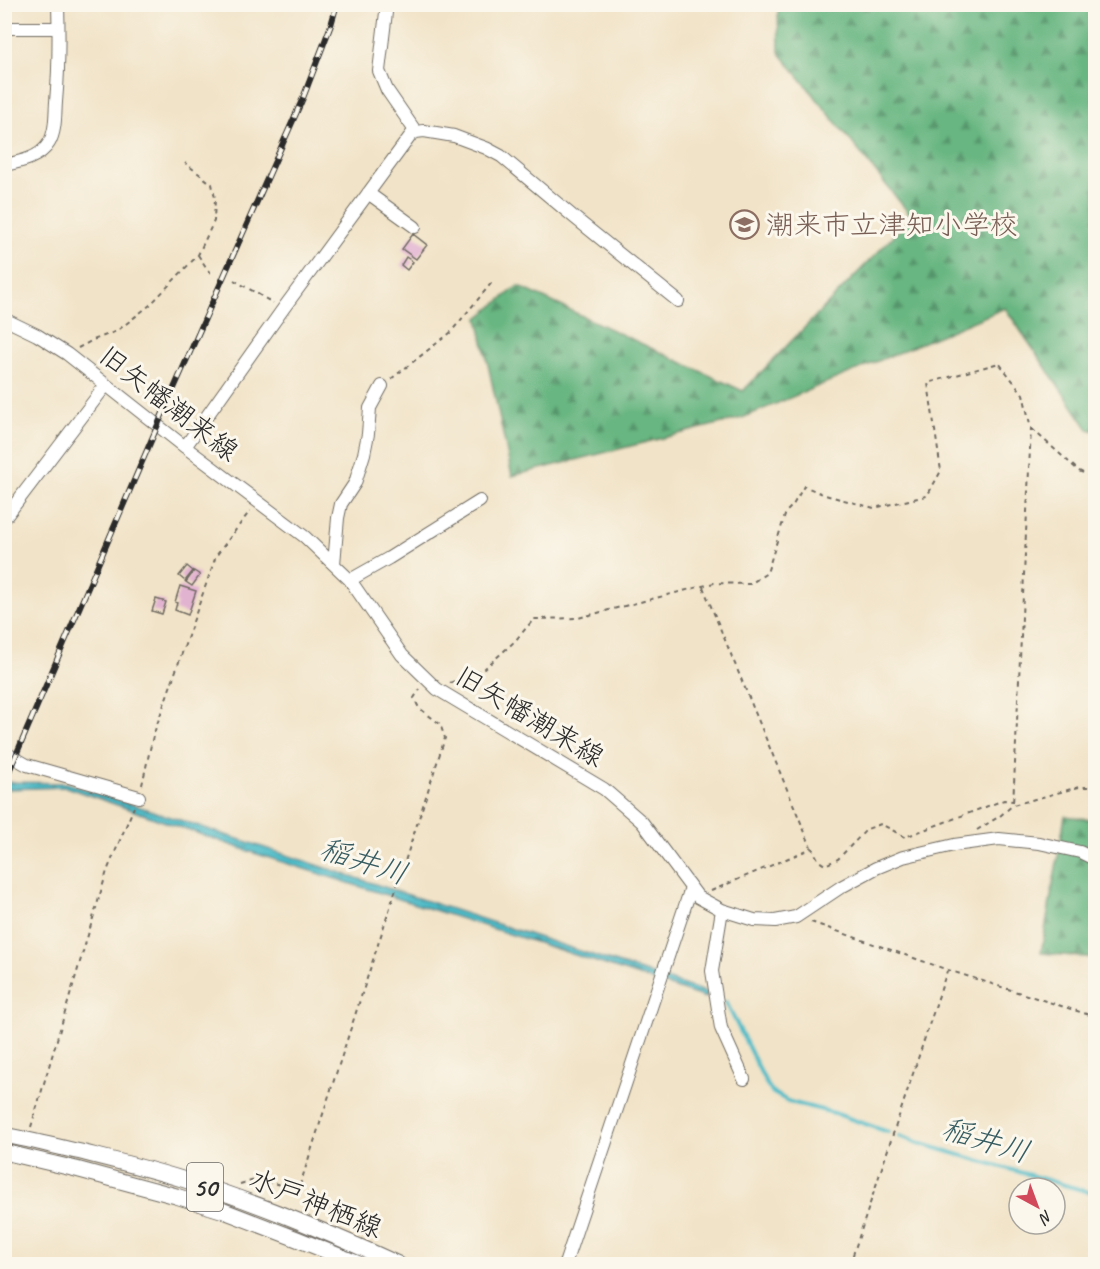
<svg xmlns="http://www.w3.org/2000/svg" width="1100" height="1269" font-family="Caveat,'Klee One',sans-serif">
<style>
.forest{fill:url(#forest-firs);stroke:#497056;stroke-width:1.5}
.water{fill:url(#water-ripples);stroke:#3c7379;stroke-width:1.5}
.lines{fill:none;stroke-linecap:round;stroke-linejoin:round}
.stream{stroke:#4dbbc7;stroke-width:4}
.building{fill:#e2b2d1}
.minor-casing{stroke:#706b62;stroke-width:14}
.major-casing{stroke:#706b62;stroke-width:17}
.path{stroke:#706b62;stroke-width:2;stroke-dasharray:4.5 4.5;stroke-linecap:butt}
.minor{stroke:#fff;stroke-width:12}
.major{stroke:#fff;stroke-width:15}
.rail-casing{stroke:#2b2b2b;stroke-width:6}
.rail{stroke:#fbf7ec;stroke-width:4;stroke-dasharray:11;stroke-linecap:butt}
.labels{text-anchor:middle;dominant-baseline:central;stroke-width:6;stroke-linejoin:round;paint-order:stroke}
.shield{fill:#fbf7ec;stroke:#696865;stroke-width:1.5}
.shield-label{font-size:27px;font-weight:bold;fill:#2b2b2b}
.education-label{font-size:28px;fill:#785e54;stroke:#fbf7ec;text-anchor:start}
.street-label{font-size:28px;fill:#2b2b2b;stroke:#fbf7ec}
.water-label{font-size:30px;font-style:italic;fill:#375d62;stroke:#fbf7ec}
</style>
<defs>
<pattern id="forest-firs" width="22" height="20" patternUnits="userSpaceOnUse" patternTransform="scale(1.5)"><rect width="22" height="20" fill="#67b681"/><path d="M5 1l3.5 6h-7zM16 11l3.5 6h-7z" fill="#55946a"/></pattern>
<pattern id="water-ripples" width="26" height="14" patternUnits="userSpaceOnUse" patternTransform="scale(1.5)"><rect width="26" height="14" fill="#4dbbc7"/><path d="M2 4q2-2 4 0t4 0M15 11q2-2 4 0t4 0" fill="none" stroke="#4098a2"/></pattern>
</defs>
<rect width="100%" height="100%" fill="#fbf7ec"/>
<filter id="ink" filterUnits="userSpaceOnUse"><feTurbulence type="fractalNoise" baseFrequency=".0167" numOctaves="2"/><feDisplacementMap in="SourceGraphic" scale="12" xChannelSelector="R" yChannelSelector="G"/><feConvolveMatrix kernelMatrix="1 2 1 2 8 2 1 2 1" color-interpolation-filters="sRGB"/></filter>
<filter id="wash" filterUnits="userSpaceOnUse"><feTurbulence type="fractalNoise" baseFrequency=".008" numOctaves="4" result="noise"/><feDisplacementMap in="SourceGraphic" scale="24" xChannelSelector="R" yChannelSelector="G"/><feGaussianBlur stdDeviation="1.35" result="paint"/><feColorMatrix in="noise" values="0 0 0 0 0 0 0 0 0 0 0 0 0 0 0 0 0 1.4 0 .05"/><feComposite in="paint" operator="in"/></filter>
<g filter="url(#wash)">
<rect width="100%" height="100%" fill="#f1e3c7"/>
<!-- forest -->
<path class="forest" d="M778 5H1095V431L1088 429 1005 308 742 418 512 476 478 318 518 286 743 391 912 217 779 52Z
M1065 816 1095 820V958L1041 953Z"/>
<!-- water -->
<path class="water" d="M4 782 67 783 708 993 706 998 557 949 254 853 66 787 5 789Z"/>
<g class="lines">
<!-- stream -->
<path class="stream" d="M726 1002 766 1083 773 1093 790 1102 834 1113 888 1132
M899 1136 925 1145 1096 1194"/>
</g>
<g id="blocks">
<!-- building -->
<path class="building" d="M413 234 427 245 416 259 402 249Z
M406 257 413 262 407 270 401 265Z
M187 566 193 571 185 581 179 576Z
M194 571 200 575 192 586 186 582Z
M180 586 196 591 188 615 175 610 177 603 175 602Z
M156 599 166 602 162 614 152 611Z"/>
</g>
</g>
<g filter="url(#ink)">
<use href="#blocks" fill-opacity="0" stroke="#706b62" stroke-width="1.5"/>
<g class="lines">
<defs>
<path id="minor" d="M387 4 379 71 387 90 416 132
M4 28H58
M4 165C20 162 40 158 49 143 56 131 55 115 56 102 59 69 59 37 58 4
M368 193 415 227
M4 319 37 335 67 354 185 447 305 537 350 580 402 655 437 689 604 789 642 822 698 897 722 910 754 920 775 921 796 917 841 887 876 868 903 857 954 845 999 839 1039 843 1080 852 1096 860
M185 447 283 309 411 135 416 132 424 131 454 136 486 148 501 156 575 218 678 301
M4 519 106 385
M334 564 338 518 341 504 355 483 364 454 368 434 370 408 382 386
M350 580 389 558 480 501
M4 752 27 765 139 797
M722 910 712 971 721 1028 744 1079
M565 1264 691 888"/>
<path id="major" d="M4 1135C31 1140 58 1147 85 1153 117 1161 150 1169 182 1179 256 1202 328 1232 398 1264
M4 1152 76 1169 176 1196 224 1211 297 1239 359 1264"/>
</defs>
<!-- minor casing -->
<use href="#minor" class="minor-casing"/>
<!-- major casing -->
<use href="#major" class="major-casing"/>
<!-- path -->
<path class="path" d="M198 255 210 273
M234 280 273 303
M78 348 93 340 117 331 150 305 198 255 214 221 215 198 212 184 185 163
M391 379 450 333 494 280
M1032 429 1079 471 1096 479
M703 587 811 847
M450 683 484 669 515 641 534 619 578 618 714 583 750 584 767 573 786 512 793 505 804 486 825 495 874 508 927 496 941 471 928 383 999 363 1023 394 1031 428 1013 805
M142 785 153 736 216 556 250 511
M977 830 1000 816 1013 805 1079 787H1096
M711 891 812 848 819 861 825 865 838 859 867 829 881 824 905 837 1004 800 1013 801V802
M811 922 948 970 1096 1017
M31 1127 107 871 134 807
M240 1184 255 1180 299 1188 445 738 440 724 419 708 414 698 420 689
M850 1264 947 971"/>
<!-- minor -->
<use href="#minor" class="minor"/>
<!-- major -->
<use href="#major" class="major"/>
<defs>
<path id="rail" d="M4 783 163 413 303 98 331 25 337 4"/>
</defs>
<!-- rail casing -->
<use href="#rail" class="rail-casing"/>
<!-- rail -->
<use href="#rail" class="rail"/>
</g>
</g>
<!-- icons -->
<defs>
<symbol id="school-ring" viewBox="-11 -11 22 22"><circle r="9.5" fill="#fbf7ec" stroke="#8d6e63" stroke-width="1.5"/><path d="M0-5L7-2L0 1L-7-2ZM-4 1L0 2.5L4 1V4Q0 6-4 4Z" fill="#8d6e63"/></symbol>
</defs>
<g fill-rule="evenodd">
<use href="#school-ring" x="728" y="208" width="33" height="33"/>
</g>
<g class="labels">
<!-- shield labels -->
<rect class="shield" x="187" y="1163" width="36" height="48" rx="4.5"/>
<g class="shield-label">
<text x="205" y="1187">50</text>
</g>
<!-- education labels -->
<g class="education-label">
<text x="766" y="224">潮来市立津知小学校</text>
</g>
<!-- street labels -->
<g class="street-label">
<text transform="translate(169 403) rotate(38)">旧矢幡潮来線</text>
<text transform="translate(530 716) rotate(31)">旧矢幡潮来線</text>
<text transform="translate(316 1203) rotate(22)">水戸神栖線</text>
</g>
<!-- water labels -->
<g class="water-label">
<text transform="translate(364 861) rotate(18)">稲井川</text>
<text transform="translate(986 1140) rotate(17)">稲井川</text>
</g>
</g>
<!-- margin -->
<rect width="1100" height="1269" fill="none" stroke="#fbf7ec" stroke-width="24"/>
<!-- north arrow -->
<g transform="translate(1037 1206) rotate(139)"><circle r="28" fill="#fbf7ec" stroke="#a8a59f" stroke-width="1.5"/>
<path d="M0-4.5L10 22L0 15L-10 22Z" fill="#d1495b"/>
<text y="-9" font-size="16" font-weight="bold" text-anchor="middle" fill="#2b2b2b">N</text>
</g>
</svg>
